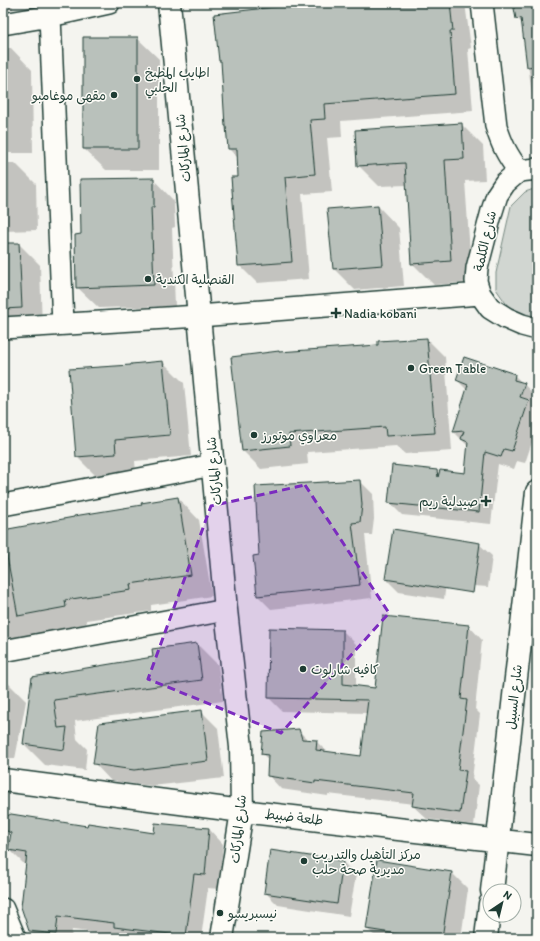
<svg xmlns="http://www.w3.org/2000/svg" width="540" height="941" font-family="Itim,'Playpen Sans Arabic',sans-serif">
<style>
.green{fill:#d1d6d1;stroke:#788a82}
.shadow{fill:#0003}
.building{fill:#b9c1bb;stroke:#1f3d34}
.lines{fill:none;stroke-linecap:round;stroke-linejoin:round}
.street-casing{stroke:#1f3d34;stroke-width:24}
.secondary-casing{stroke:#1f3d34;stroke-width:25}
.street{stroke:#fdfcf7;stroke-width:21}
.secondary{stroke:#fdfcf7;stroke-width:22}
.marked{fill:#7b2cbf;fill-opacity:0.2;stroke:#7b2cbf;stroke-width:3;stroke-dasharray:8 5;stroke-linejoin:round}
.poi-dot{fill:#1f3d34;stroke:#fdfcf7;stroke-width:1.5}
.labels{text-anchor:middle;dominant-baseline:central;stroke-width:3;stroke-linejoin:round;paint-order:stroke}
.poi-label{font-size:13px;fill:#1f3d34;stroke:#fdfcf7;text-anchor:start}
.street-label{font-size:13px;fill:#1f3d34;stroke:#fdfcf7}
</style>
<rect width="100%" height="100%" fill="#f4f4ef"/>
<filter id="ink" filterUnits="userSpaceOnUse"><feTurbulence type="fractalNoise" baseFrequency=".025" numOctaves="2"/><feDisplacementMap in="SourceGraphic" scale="8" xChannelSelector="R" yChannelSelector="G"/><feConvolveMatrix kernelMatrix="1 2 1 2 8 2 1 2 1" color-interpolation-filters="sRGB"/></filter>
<g filter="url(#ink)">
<!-- green -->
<path class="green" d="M537 188V320L512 312 496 289V273L511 206 525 192Z"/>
<!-- shadow -->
<path class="shadow" d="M3 3H12L13 9H3Z
M318 3H465L471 48 468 49 473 111 341 121 342 137 327 138 332 192 302 194 309 279 257 283 239 265 238 158 229 149 222 62 220 61Z
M514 3H537V128L536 127 523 24 517 18Z
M137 38 159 59V170H106L84 149Z
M3 48H11L32 70 33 153H3Z
M461 124 483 146 485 180 465 181 472 282 434 285 412 263 407 185 379 186 358 165Z
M3 163H15L36 184 37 230 3 231Z
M153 179 174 201 175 227 172 228 175 306 99 308 77 287 82 235Z
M378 206 399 228 404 286 355 290 334 269Z
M3 244H19L40 265 42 329H3Z
M427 339 445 357 452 451 405 454 396 446 307 452 308 464 261 469 243 451 380 346Z
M163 362 184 383 191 456 135 461 136 475 98 478 77 457 132 366Z
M514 375 537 397 534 406 537 410V427L525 463 517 461 514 469 498 464 491 524 402 515 389 502 437 471 440 474H466L468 446 454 432 468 391 457 380Z
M360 481 373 494 374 519 372 535H365L372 598 271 609 258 596 254 557 260 556Z
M178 498 199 520 212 596 151 605V611L86 620 87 628 3 644V531L143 506Z
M479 544 492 556 488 587 446 584 444 599 399 592 386 579Z
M469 626 482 640 475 709 480 714 472 779 479 785 474 825 427 819 413 806 414 804 328 794V796L281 789 268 775 269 760 262 754 298 730 309 741H316L328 753 362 757 367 713 282 711 269 698 343 631 356 644V687L376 689Z
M197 644 218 665 223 701 75 721 77 739 87 749 85 770 45 765 24 744 33 678 154 658Z
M3 680H5L26 701 15 759 3 757Z
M201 711 218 728 224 778 152 786 111 781 95 764Z
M88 827 155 834 209 829 223 844 219 889 208 888 201 938H126L124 936 72 930 71 938H37L29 931 27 864H24L10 850 12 835 5 829Z
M343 862 356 875 349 916 278 905 265 892Z
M452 873 468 889 461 938H377L367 929Z"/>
<!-- building -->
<path class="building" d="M309 3H450L453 31H450L455 94 324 104 325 119 310 120 315 174 285 177 292 262 238 266 231 177H238L237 149H228L226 126H225L221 61H219L214 14Z
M513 3H537V66L527 67 521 18 516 19Z
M83 37H138V149H83Z
M462 123 464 159 445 160 451 261 411 264 405 163 357 166 355 130Z
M154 178V207H151L154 285 76 288 75 235 81 234 80 179Z
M378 205 383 265 333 269 327 209Z
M3 243H19L22 308 3 309Z
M427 338 435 433 386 436 385 427 289 434 290 446 242 451 231 357 279 351V352L378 345V341Z
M464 357 515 374 514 380 525 383 520 397 529 400 512 451 504 449 501 457 485 452 479 512 388 503 392 465 437 470 438 477 440 470 465 473 468 442 461 439 464 431 453 432 468 385 456 380Z
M163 361 170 435 115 440 116 454 76 457 69 369 131 365V364Z
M360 480 362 505 360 522 352 523 360 585 257 596 253 556 259 555 255 486Z
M178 497 191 575 130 584 131 590 65 600 66 607 18 616 3 535V530L74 517V516L142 505 141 503Z
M393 529 480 543 473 593 385 579Z
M383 616 469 625 461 699 467 700 458 770 466 771 460 813 412 806 414 793 315 781V783L267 776 268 755 261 754 263 732 299 729 302 739 317 740 316 750 361 756 368 700 268 698 269 628 343 630V684L375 688Z
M197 643 202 680 54 700 58 728 67 727 64 750 23 744 32 677 153 657 152 649Z
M202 710 208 761 134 770 93 764 99 723Z
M11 814 87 826 88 823 154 833 155 823 209 828 205 875 194 874 186 936 114 927V923L58 916 56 934 29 931 21 907 27 853 8 850 11 833 5 830 3 825V818Z
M270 850 343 861 337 904 264 893Z
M377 860 452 872 442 938H423L366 929Z"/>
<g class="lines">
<defs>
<path id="street" d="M482 3 496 126C502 145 507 155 519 171
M50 16 63 324
M3 24 50 16 109 3
M537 169 519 171 505 183 497 195 492 211 477 268 476 281 480 294 490 308 506 318 522 325 537 329
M3 328 199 316 480 294
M3 505 213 465
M3 651 226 610
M3 909 15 938"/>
<path id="secondary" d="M169 3 199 316 226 610 241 747 242 811 222 938
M3 780 242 811 537 845
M492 891 537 492
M486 938 490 904"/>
</defs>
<!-- street casing -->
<use href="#street" class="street-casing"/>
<!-- secondary casing -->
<use href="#secondary" class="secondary-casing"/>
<!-- street -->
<use href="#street" class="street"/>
<!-- secondary -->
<use href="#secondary" class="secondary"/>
</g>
</g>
<!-- marked area -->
<path class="marked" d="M305 485 389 613 281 733 148 679 211 506Z"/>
<!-- markers -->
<g class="poi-dot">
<circle cx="137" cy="79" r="4"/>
<circle cx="114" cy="95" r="4"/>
<circle cx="148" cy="279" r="4"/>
<path d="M334 307h4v4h4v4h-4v4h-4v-4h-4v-4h4z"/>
<circle cx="411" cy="368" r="4"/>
<circle cx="254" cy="435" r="4"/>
<path d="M484 495h4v4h4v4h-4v4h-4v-4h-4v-4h4z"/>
<circle cx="303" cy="669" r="4"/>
<circle cx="304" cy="861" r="4"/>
<circle cx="220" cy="913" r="4"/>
</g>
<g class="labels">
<!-- poi labels -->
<g class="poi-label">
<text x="145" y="72">اطايب المطبخ<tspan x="145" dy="15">الحلبي</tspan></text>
<text x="106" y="95" text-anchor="end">مقهى موغامبو</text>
<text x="156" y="279">القنصلية الكندية</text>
<text x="344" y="313">Nadia kobani</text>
<text x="419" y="368">Green Table</text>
<text x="262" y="435">معراوي موتورز</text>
<text x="478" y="501" text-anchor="end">صيدلية ريم</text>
<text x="311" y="669">كافيه شارلوت</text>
<text x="312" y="854">مركز التأهيل والتدريب<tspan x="312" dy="15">مديرية صحة حلب</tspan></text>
<text x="228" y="913">نيسبريسو</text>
</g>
<!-- street labels -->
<g class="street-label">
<text transform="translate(183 148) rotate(-95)">شارع الماركات</text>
<text transform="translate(485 241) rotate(-77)">شارع الكلمة</text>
<text transform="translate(214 471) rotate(-95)">شارع الماركات</text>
<text transform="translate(514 697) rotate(-84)">شارع السبيل</text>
<text transform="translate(294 817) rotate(7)">طلعة ضبيط</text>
<text transform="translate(238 829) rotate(-84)">شارع الماركات</text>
</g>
</g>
<!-- margin -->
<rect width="540" height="941" fill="none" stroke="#fdfcf7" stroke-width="16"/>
<rect x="8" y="8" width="524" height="925" fill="none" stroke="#1f3d34" stroke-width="1.5" filter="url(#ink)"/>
<!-- north arrow -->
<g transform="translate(502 903) rotate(35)"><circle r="19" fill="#fdfcf7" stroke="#a4b0a9"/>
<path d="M0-3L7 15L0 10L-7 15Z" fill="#1f3d34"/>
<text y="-6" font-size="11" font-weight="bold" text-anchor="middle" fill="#1f3d34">N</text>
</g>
</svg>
